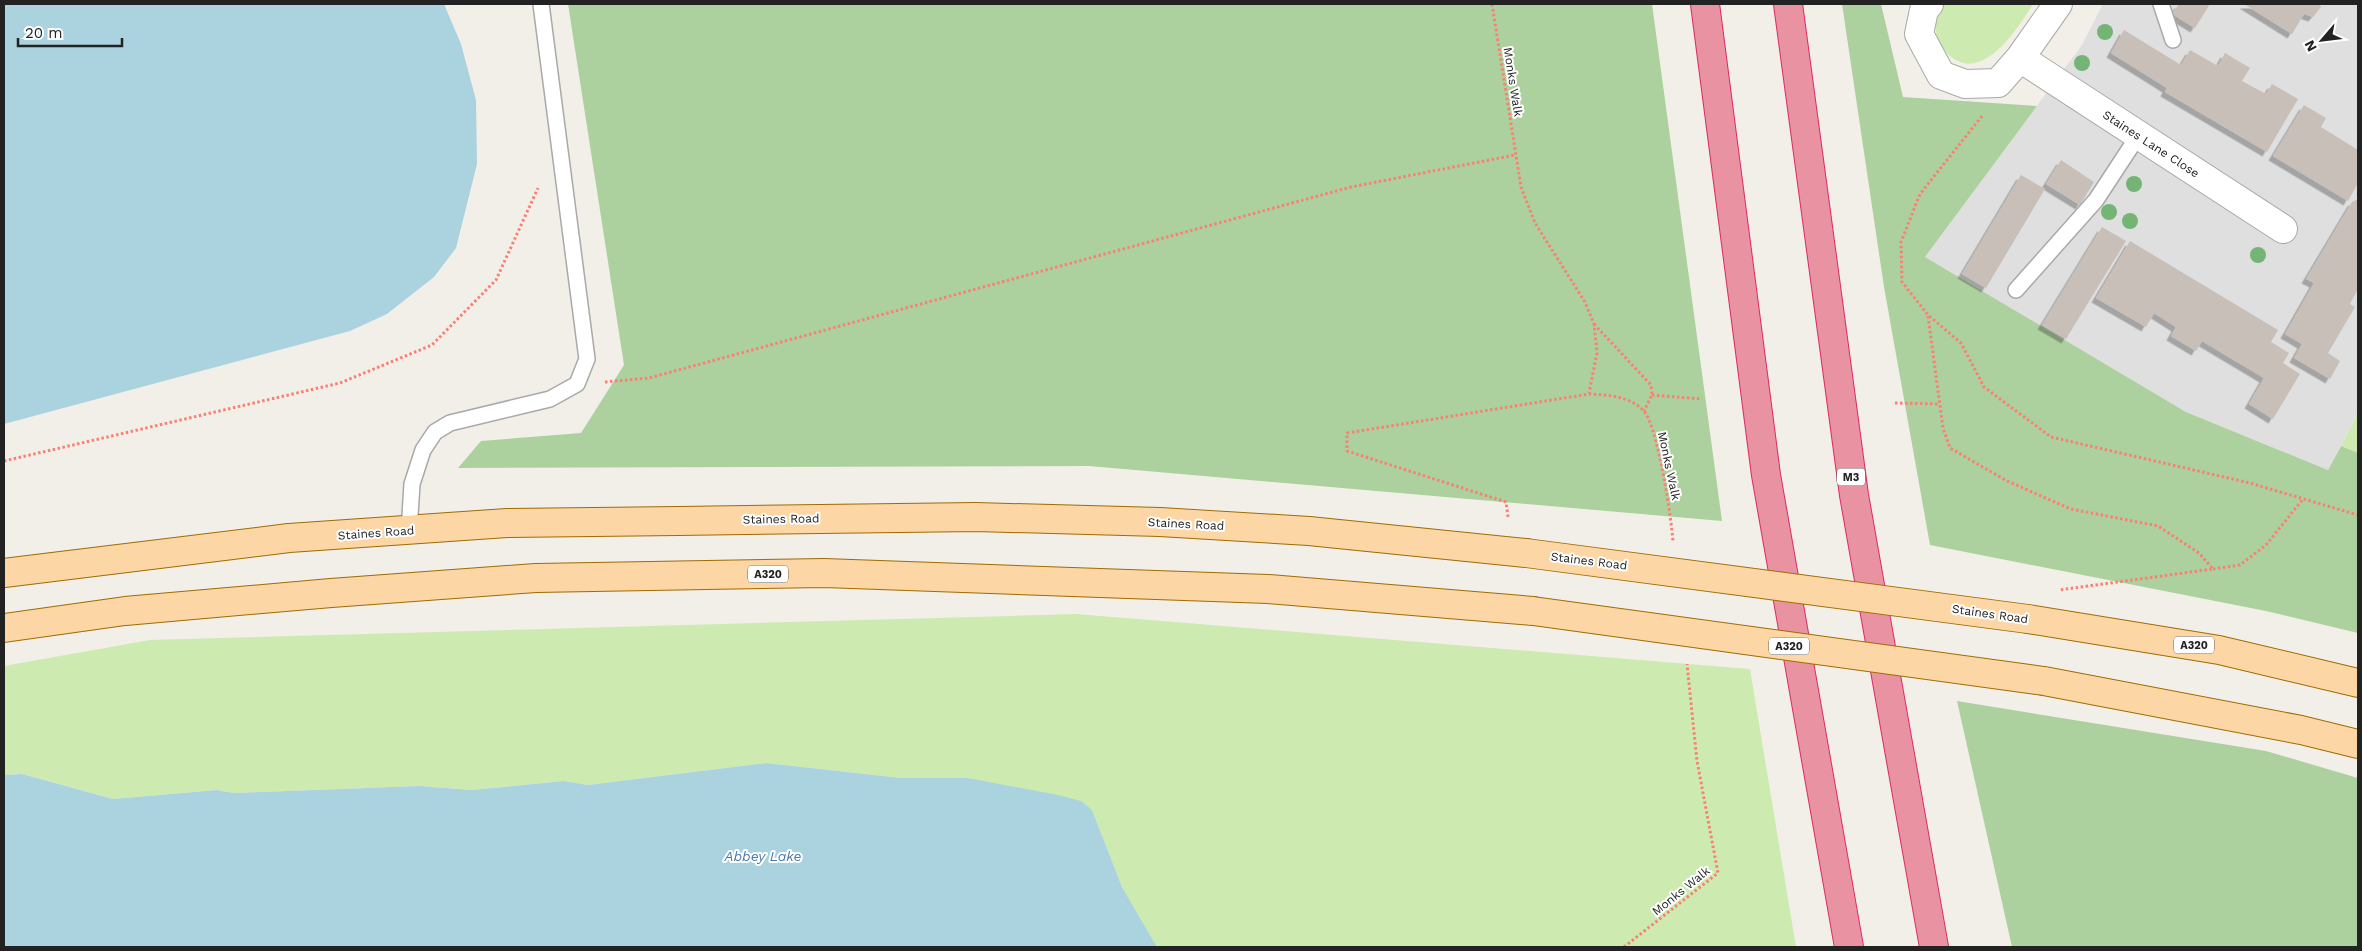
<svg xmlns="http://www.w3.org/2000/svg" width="2362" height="951" font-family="'Work Sans',sans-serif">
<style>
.residential{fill:#e0dfdf}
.grass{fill:#cdebb0}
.forest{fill:#add19e}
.water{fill:#aad3df}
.building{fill:#c7bfb8;filter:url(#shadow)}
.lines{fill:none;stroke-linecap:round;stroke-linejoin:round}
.lane-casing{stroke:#a9a9a9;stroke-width:18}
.street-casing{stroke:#a9a9a9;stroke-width:30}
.primary-casing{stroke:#a06b00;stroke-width:30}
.highway-casing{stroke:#dc2a67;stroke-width:30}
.path{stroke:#fa8072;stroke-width:3;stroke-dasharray:2.5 2.5;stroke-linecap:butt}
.lane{stroke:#fff;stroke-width:15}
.street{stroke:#fff;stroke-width:28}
.primary{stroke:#fcd6a4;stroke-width:28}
.highway{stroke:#e892a2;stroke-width:28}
.primary-bridge-casing{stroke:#a06b00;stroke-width:30;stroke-linecap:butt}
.primary-bridge{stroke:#fcd6a4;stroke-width:28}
.tree{fill:#74b475}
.labels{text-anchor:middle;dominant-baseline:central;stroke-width:4;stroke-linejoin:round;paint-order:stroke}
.shield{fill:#fff;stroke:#646464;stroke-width:1}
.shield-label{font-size:11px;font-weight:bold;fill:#222}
.street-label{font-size:12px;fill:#222;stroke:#fff}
.water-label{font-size:14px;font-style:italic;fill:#4a7aab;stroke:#fff}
</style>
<defs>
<filter id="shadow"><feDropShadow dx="-4.5" dy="4.5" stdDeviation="0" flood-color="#0004"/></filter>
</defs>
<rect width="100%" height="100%" fill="#f2efe9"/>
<!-- residential -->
<path class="residential" d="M2103 4H2358V413L2328 470 2186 412 1925 257 2082 45Z"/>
<!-- grass -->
<path class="grass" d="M1944 4H2033C2020 25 1986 80 1954 59 1948 55 1943 48 1937 43L1935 22Z
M2358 413V453L2341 446Z
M1076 614 1750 669 1796 947H1157L1122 887 1092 810 968 778H901L766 763 588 785 562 781 472 790 420 786 233 793 217 790 113 799 22 774 4 775V666L150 640Z"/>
<!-- forest -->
<path class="forest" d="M568 4H1652L1722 521 1089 466 458 468 481 441 581 433 624 365Z
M1842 4H1881L1903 97 2037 106 1925 257 2186 412 2328 470 2341 446 2358 453V633L2266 611 1930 545 1884 287Z
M1957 701 2266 751 2358 778V947H2012Z"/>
<!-- water -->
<path class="water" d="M4 4H444L461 44 476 100 477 164 456 248 434 277 387 314 350 331 4 424Z
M766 763 901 778H968L1058 795 1081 801 1092 810 1122 887 1157 947H4V775L22 774 113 799 217 790 233 793 420 786 472 790 563 781 588 785Z"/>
<!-- building -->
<path class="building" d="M2179 4H2210L2195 28 2172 14Z
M2244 4H2319L2321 7 2313 17 2304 14 2292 34Z
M2124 30 2181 65 2190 50 2218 66 2225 53 2250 68 2242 81 2266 94 2272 84 2298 99 2267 152 2165 92 2167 88 2111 53Z
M2304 105 2326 118 2321 127 2358 150V183L2348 201 2273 156Z
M2061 160 2094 182 2080 205 2046 184Z
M2021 175 2045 189 1986 288 1962 274Z
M2358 199V289L2350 304 2355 307 2328 353 2340 361 2330 379 2294 358 2302 344 2285 334 2314 283 2306 279 2352 202Z
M2102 227 2126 241 2066 339 2042 325Z
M2130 241 2278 330 2271 342 2289 353 2283 363 2300 374 2273 419 2249 404 2264 378 2202 341 2196 351 2171 336 2176 327 2154 313 2146 327 2096 298Z"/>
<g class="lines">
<defs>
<path id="lane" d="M2161 4 2173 40
M2016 290 2096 200 2138 136
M409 531 412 484 423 450 435 432 450 423 550 399 577 384 587 359 541 4"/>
<path id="street" d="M1929 4 1924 10 1919 34 1941 75 1965 84 1998 83 2020 58 2058 4
M2020 58 2283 229"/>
<path id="primary" d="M4 573 289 538 507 523 678 521 976 517 1160 522 1309 531 1526 553
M2028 619 2219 650 2358 683
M4 628 125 611 331 593 536 578 824 573 1268 589 1533 611
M2044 681 2301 730 2358 744"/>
<path id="highway" d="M1705 4 1766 475 1849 947
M1788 4 1854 495 1934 947"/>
</defs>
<!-- lane casing -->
<use href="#lane" class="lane-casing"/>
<!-- street casing -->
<use href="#street" class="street-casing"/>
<!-- primary casing -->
<use href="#primary" class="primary-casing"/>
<!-- highway casing -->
<use href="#highway" class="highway-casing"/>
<!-- path -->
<path class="path" d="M1492 4 1521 187 1535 223 1585 302 1594 324 1597 353 1589 393
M1982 116 1920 194 1901 242 1902 282 1928 315 1961 343 1984 387 2051 437 2250 483 2358 515
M1928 316 1943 428 1950 448 2007 481 2071 509 2158 526 2199 553 2213 569 2059 590
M1594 324 1651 385 1652 395 1644 411
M605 382 649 378 1351 187 1515 155
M1652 395 1702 399
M1895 403 1939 404
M4 461 340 383 432 345 496 280 538 188
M1508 517 1506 502 1347 451V433L1589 394C1609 395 1628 396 1643 410 1658 425 1671 517 1673 541
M2213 569 2240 565 2266 545 2303 499
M1624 947 1718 873 1697 761 1687 664"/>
<!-- lane -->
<use href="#lane" class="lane"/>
<!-- street -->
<use href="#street" class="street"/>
<!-- primary -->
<use href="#primary" class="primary"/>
<!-- highway -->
<use href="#highway" class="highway"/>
<defs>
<path id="primary-bridge" d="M1526 553 2028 619
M1533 611 2044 681"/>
</defs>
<!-- primary-bridge casing -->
<use href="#primary-bridge" class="primary-bridge-casing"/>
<!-- primary-bridge -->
<use href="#primary-bridge" class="primary-bridge"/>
</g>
<!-- trees -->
<g class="tree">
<circle cx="2105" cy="32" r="8"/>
<circle cx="2082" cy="63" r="8"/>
<circle cx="2134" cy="184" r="8"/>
<circle cx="2109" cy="212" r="8"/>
<circle cx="2130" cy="221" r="8"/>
<circle cx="2258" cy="255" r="8"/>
</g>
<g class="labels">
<!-- shield labels -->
<g class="shield">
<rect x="1837" y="468.5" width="28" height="17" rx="4"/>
<rect x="748" y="565.5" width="40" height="17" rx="4"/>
<rect x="2174" y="636.5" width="40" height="17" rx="4"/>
<rect x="1769" y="637.5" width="40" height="17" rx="4"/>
</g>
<g class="shield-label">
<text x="1851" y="477">M3</text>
<text x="768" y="574">A320</text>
<text x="2194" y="645">A320</text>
<text x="1789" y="646">A320</text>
</g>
<!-- street labels -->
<g class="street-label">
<text transform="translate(1513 82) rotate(81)">Monks Walk</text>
<text transform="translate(2151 144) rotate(33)">Staines Lane Close</text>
<text transform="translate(1669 466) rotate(78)">Monks Walk</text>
<text transform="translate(781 519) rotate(-1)">Staines Road</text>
<text transform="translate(1186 524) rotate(3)">Staines Road</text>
<text transform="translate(376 533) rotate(-4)">Staines Road</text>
<text transform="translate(1589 561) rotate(7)">Staines Road</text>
<text transform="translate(1990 614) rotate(8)">Staines Road</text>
<text transform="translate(1681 891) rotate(-39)">Monks Walk</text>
</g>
<!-- water labels -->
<g class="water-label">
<text x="763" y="856">Abbey Lake</text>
</g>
</g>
<!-- border -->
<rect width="2362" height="951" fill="none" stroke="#222222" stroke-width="10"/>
<!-- north arrow -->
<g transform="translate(2322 40) rotate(242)" stroke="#ffffff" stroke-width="4" paint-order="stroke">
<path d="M0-4L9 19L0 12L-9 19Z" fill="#222222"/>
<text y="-8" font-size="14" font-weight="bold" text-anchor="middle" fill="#222222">N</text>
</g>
<!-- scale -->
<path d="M18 38v8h104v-8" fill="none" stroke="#222222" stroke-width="2.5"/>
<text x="25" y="38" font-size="15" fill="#222222" stroke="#ffffff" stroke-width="4" paint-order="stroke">20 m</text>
</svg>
